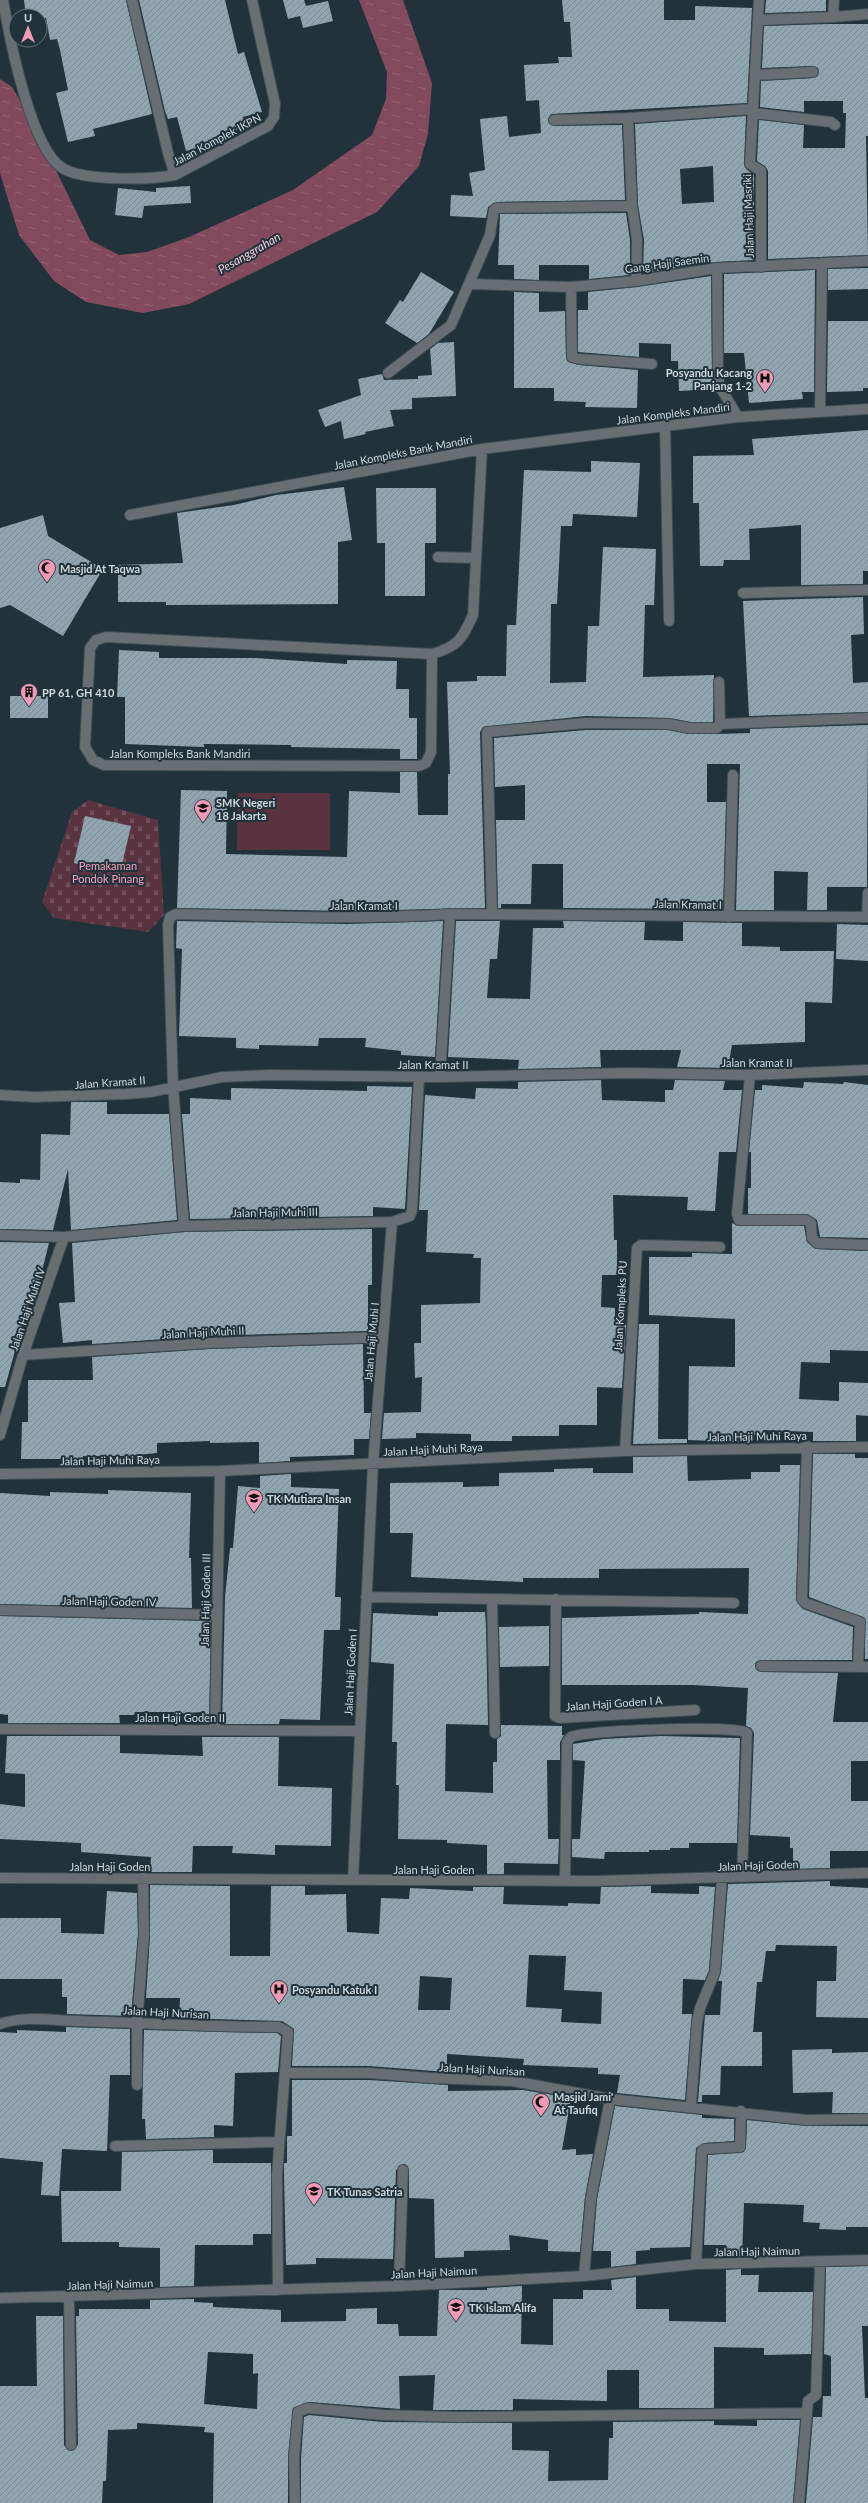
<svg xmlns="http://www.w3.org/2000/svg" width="868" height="2503" font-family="Lato,sans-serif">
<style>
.cemetery{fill:url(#cemetery-stones)}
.garden{fill:#593340}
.water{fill:url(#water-ripples)}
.building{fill:url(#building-hatch);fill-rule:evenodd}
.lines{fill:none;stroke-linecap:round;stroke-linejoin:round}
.minor-casing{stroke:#3d4d55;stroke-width:12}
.minor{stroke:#676f74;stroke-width:10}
.labels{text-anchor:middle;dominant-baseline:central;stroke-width:4;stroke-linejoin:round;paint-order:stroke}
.street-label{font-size:11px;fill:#cfd9df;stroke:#21323b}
.poi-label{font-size:11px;font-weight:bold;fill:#cfd9df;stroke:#21323b;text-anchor:start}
.park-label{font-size:11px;fill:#faa1be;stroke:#21323b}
.water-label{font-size:12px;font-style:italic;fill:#f4cfd9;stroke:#21323b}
</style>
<defs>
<pattern id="cemetery-stones" width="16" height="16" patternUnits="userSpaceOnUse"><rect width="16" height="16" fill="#593340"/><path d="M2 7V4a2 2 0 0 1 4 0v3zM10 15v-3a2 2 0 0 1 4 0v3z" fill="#70505b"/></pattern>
<pattern id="water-ripples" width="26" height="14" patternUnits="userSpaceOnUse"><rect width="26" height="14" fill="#834a5e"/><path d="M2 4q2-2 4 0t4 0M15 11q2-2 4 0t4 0" fill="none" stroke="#946475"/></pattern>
<pattern id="building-hatch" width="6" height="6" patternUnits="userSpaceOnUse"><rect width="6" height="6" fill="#91a5b0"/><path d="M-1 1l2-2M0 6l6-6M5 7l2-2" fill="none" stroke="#7c8c95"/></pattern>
</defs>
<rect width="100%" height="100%" fill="#21323b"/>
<!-- cemetery -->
<path class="cemetery" d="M88 800 158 820 164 915 148 932 54 918 42 902 72 812Z"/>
<!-- garden -->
<path class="garden" d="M238 793H330V850H237Z"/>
<!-- water -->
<path class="water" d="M359 0H403L432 83 428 134 419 166 377 212 189 304 143 313 86 302 54 281 19 235 0 173V79L12 87 29 115 90 240 119 255 147 252 189 237 293 190 372 135 386 99 387 72Z"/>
<!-- building -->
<path class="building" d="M24 0H126L152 114 93 129 95 136 68 142 56 93 68 90 60 50 57 39 50 40 46 18 26 16Z
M139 0H225L238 54 244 52 262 112 243 117 245 128 218 135 220 142 186 151 177 117 168 119 165 111Z
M283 0H304L306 6 328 1 333 21 303 28 300 16 288 19Z
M562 0H664V20H695V6L752 8 747 103 551 114 548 121 554 126 622 125 625 200 497 202 488 207 486 218 450 216 451 195 473 196 469 173 485 170 480 119 507 116 509 137 541 133 539 100 526 101 524 65 559 63 558 57H572L570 22H564Z
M766 0H826V11L765 13Z
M828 24H868V136H866L868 255 768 259V171L765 166 757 161 759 120 804 125 803 148H845L846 113H843V101H804V112L760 107 761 81 813 78 819 72 818 68 813 66 762 68 764 26Z
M746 116 744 164 746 169 754 175V260L716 262 643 273 644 240 638 205 635 124ZM713 166 714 202 682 204 680 169Z
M190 186 191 203 144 206 142 218 115 215 118 188 156 192V188Z
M626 213 630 240V275L589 279V265H539V280L514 279V265H498L500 214Z
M868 268V289L828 290V269Z
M815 270 814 392H802L803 399 749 403 744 353H724V274Z
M421 272 454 292 429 334 417 343 385 323 400 300 403 302Z
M711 276 712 375 714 389 679 391 678 361H671V344L639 343V357L578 352V310H588V292L637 287Z
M514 292 539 293V312L565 311 566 357 568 362 579 365 638 370 637 408 585 407 586 402 554 401V388H514Z
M828 321H868V388H863V391L827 392Z
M454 342 456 396 412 398V409L390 410 394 426 365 432 366 434 344 439 341 421 325 427 318 410 361 395 358 379 382 374 384 380 418 379V376L432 375 430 349 438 343Z
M868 430V571H863V584L801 585V525L749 529 750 560H724L723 566H700L699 503H693V456L754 455 752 439Z
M591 461 640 463 637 517 573 514 572 526H561L557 604H551L550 683 586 682 588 626H599L603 547 656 549 654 605H645L643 677 714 675 713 722H690L669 718 586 716 483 727 480 732 485 908 347 911 177 908 181 790 227 791 226 854 347 857 349 791 400 793V772H417L418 815H448V774H450L447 682 477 681V676H506L507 625H516L524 470 591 472Z
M344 487 352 540 338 542V604L166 605V602H118V565L183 563 177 513 234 505 276 495Z
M376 488H436V543H425V596H385V543H377Z
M43 515 48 536 103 569 63 636 10 605 0 608V528Z
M863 597 864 634 851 635 853 683 868 682V712L749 716 743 601Z
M119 650 159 652V658H255L347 664V660L397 661 396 689H409V718H417V759H400V749L291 747V745L204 744V747L125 744V697H117Z
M10 696H48V718H10Z
M868 725 867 887H827V910H807L808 872 774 871V910H736L740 764H707V802H726L723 909 563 908V864H532L531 904H501V908H498L496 820H525V785L495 787 494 738 586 730H668L689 734H717L750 733V729Z
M85 816 131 826 120 873 74 863Z
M177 921 347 924 443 921 435 1057 401 1055V1051L365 1047 366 1038H319L318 1046 259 1045V1049L236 1048V1038L179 1036 182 949 176 948Z
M456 921H500L497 959H490L487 998 530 999 533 928H564L563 921 645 922 644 940 683 941V922L742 923V946L780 947V951H834L832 1003 805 1002V1042L732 1045 728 1068 677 1067 681 1050H600L601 1067 518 1069 519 1060 448 1057Z
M837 924 868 925V961L836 959Z
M601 1080 602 1100 665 1102V1090H673L675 1080 725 1081 723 1090H742L736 1152H719L715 1211 687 1210 688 1197 613 1195 614 1240H617V1275H602L601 1307 615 1308V1324H626L622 1388 597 1387V1425H559V1436H512V1441H471V1434L416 1433V1438L382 1439 384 1413 421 1412 422 1377 415 1378 414 1343H421V1305L480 1303 481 1258H473L474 1254 426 1252 428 1210H419L425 1095 475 1099 476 1088 518 1089V1082Z
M804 1082 843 1084 844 1082 868 1085V1238L820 1237 817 1220 806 1214H748V1188H751V1152H749L755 1090H762V1085L803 1088Z
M367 1086 412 1087 405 1209 373 1207V1216L190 1219 182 1114H190V1098L231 1100V1088L367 1091Z
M71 1102H107V1114H169L177 1220 71 1230 68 1169 53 1230 0 1229V1182L20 1183V1179L40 1180 41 1134 70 1135Z
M732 1223 739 1226H804L807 1242 816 1249 868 1251V1351L830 1350V1363L801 1362 799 1399 839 1401V1382L868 1383V1416L856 1415V1441H813V1432L763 1430V1435H741L740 1442 688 1440 689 1366 735 1367V1319L649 1315V1257H692V1253L732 1254Z
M372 1229V1285H368V1331L209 1336 92 1344V1340L63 1343 59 1303 75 1302 72 1243 184 1232Z
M0 1242 49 1243 35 1299 30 1297 5 1387H0Z
M639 1324H659L658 1439H687V1443L633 1444Z
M363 1344 364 1413H371L369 1439H354V1455L290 1457V1461L259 1463V1442L210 1443V1441L157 1443V1453L126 1456H83V1459H21L22 1422H28V1380H93L92 1357 209 1349Z
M813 1454H855V1458H868V1659H865V1618L809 1597Z
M687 1456 688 1481 751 1479V1472H780V1465H800L796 1599 803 1609 853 1627 852 1660H761L756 1662 755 1666 761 1672 838 1673 833 1722H868V1761H851V1801H868V1851H830V1868L793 1869V1848H790V1837L750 1835 754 1733 751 1728 746 1726 748 1688 693 1685H562V1618L699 1614V1612L748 1614 749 1568 599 1569V1578H523V1582L411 1577 413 1533H390V1483L463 1482V1487L499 1486V1473L554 1472V1469L593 1468V1473H633V1457Z
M291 1474V1487L339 1489 335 1597H341L340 1630H324L320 1720 280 1719 279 1724H222L225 1597 230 1548H233L238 1486 260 1488V1476Z
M108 1490 191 1493 189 1558H191L192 1608 0 1604V1493L50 1496V1492L108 1494Z
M438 1612H485L486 1627 488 1725 446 1724 445 1791 493 1793V1762H497V1739L501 1736V1725L562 1726V1735H564L560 1742V1760H547L548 1839H559L558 1864 504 1863V1874H487V1845L447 1843V1840L398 1839 399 1785H396L397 1742H392L394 1664 371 1662 373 1613 438 1616Z
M0 1616 211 1621 209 1724H202V1712L174 1714V1712H135L134 1715H119L120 1723H8V1715L0 1714Z
M549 1626V1666L500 1667 499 1627Z
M7 1736H120V1753L203 1756 202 1737H279L278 1786 332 1788 331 1846 275 1845V1855L232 1853 233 1846H193L192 1872H150L151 1857 81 1852V1843L0 1839V1804L25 1807V1774L5 1773Z
M661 1736 740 1738 737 1843H689V1848H670V1850H649V1852H605L604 1859 572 1857V1839H580L585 1761 573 1760V1744L604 1739Z
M830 1881V1886L868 1888V2018L816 2017 817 1981H836L837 1946 776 1945 775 1951H766L762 1982H757L753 2032H762V2066H721L720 2095H702V2102H698L705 2015H720L722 1981H718L721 1972 728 1884Z
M150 1885 230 1886V1956H270L271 1886H305V1895L346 1894 347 1932 379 1934 381 1898 409 1899 410 1888 473 1891V1887H504L503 1904 568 1906V1903L600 1904 601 1887 651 1886V1893L699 1894V1886L715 1887 709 1970 705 1980 683 1979 682 2014H692L685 2100 617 2093 620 2075 598 2074V2068L523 2065 524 2059 447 2054V2072L369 2066H292L294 2029 282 2021 179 2018 180 1998H146L150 1935ZM529 1955 566 1956 564 1990 602 1992 601 2024 561 2022 562 2009 526 2007ZM420 1976 452 1978 450 2010H418Z
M107 1891 137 1893 138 1934 131 2016 67 2014V1997H62V1979H0V1918H61V1933L104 1934Z
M66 2027 130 2029V2075H110L107 2151 62 2149 59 2196 41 2195 43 2162 0 2158V2032L17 2033V2030L66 2032Z
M144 2030 277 2033 281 2036 278 2072 235 2073 233 2126 214 2125V2137L146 2139 145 2119H142Z
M832 2049V2053L868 2052V2113H832L833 2092 793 2093 792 2050Z
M292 2080H369L448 2085V2091L523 2090 571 2098 562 2150 576 2149V2155L593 2154 585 2197 580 2252 548 2251V2240L509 2235 510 2250 464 2251V2257L435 2258 434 2199 409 2198V2170L407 2165 403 2164 396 2170 393 2259 316 2258V2264L286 2265 284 2175V2163H287V2136H292Z
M615 2106 702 2115V2118L734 2119V2141L705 2143 696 2148 690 2247 650 2248V2250L636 2251V2264L611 2267V2251H593L597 2199Z
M747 2120 807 2126H868V2227H846V2230L819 2229 820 2223 803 2222 804 2205 744 2203 742 2256 726 2257V2245H704L708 2155 744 2152 746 2147Z
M213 2150V2163H271V2234H253V2245H195L194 2286 160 2287V2248L119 2247V2242H62L61 2191H121L122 2152Z
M868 2266V2326H862L865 2398H868V2503H806L813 2417H822L823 2396H831V2356L824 2354 826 2267Z
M741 2269V2275H759L758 2292H813L811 2354 764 2355V2348L714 2347V2408H639V2370H607V2401L513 2399V2410H433L435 2375 399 2376 400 2409 309 2402 293 2408 288 2457V2503H213L214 2433 204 2432 205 2427 137 2423V2429L108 2430 106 2481H103L102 2503H0V2386H37L36 2316H63L64 2445 68 2450 71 2451 78 2445 76 2316H79V2309H150V2300L194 2299V2302L213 2303V2307L281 2310V2322L346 2321V2309L377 2308V2324H398L399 2336H437L439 2290H487V2288L522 2286 521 2344 553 2345V2299H583V2290H612L611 2280 636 2277V2309H669V2321L726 2322V2270ZM208 2352 253 2354V2374L258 2373 257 2409 204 2404Z
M309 2415 383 2422 512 2423V2450L549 2451 548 2481 608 2480 609 2438H613V2422L714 2421V2425L757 2426V2420H800L793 2503H301V2458L304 2417Z"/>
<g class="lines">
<defs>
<path id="minor" d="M3 0C9 36 31 152 64 169 86 181 150 180 175 175L268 126 274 117 275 104 252 0
M132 0 168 153 175 175
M759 0 750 164 761 171V267
M833 17 868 14
M759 20 833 17 834 0
M756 75 813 72
M753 113 831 122 835 125
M628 118 632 206 637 240 636 281
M554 120 628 118 753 109
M717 268 718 375 720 387 738 417
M470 284 571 287 636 281 717 268 868 261
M571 287 572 357 580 359 652 364
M388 373 451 325 490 235 494 210 497 208 632 206
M820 412 822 263
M665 425 669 621
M130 515 482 449 738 417 868 409
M438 557 476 558
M743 593 868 590
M432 654 431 752 426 763 419 766 104 765 93 760 85 747 90 648 96 640 106 637 432 654C459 646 462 639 473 615L482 449
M720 724 868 718
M492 914 487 732 586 723 669 724 689 728H717L720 724 719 682
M729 917 733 775
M867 917 868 893
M750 1075 737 1214 739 1220H806L811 1223 812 1238 817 1243 868 1245
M440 1077 450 914
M0 1095 34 1097 126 1094 151 1092 222 1077 269 1075 440 1077 629 1073 750 1075 868 1070
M184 1226 173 1086 168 925 170 917 176 914C267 916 358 920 450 914L868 917
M0 1235 64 1237 184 1226 392 1222 410 1216 412 1210 419 1077
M23 1355 209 1343 383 1337
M0 1435 23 1355 64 1237
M807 1446 802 1599 805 1603 860 1622 858 1667
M625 1451 637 1248 641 1245 720 1247
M0 1474 220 1471 625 1451 868 1447
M366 1597 734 1603
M492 1599 495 1733
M556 1599 555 1716 560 1718 695 1710
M0 1610 217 1615
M761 1666 868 1667
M0 1729 359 1731
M215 1729 220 1471
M0 1878 595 1881 868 1873
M353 1880 373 1465 392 1222
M565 1881 567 1742 571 1737C586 1730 737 1725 747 1733L742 1877
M0 2024C23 2015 55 2021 78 2021 145 2023 212 2027 279 2027L288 2032 277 2175 278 2290
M285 2073H369L431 2078 512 2081 610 2099 807 2120 868 2119
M137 2085V2023L144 1934 143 1878
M691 2106 697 2022 700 2008 715 1972 722 1878
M115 2146 279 2142
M696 2264 702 2151 705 2149 740 2147 741 2111
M584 2276 591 2198 610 2099
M399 2286 403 2170
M69 2297 71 2445
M0 2298 399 2286 584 2276 696 2264 868 2260
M295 2503 294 2458 298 2412 308 2408 383 2415 459 2417 807 2413
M799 2503 808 2401 816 2395 820 2262"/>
</defs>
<!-- minor casing -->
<use href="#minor" class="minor-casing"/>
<!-- minor -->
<use href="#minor" class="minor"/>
</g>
<!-- icons -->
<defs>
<symbol id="hospital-pin" viewBox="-11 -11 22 30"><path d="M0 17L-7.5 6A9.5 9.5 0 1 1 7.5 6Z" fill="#f09ab6" stroke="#21323b"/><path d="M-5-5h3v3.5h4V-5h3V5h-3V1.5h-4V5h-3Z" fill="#111"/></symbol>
<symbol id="mosque-pin" viewBox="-11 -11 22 30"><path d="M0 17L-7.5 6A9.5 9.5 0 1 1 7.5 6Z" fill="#f09ab6" stroke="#21323b"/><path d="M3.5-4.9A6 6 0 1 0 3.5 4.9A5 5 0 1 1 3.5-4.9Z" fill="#111"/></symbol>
<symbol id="building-pin" viewBox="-11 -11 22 30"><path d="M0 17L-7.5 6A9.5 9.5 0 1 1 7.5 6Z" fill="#f09ab6" stroke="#21323b"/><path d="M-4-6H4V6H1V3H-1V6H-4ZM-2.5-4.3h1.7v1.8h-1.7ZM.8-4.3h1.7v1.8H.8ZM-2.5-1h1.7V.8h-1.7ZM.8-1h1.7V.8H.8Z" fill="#111"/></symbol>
<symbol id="school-pin" viewBox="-11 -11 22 30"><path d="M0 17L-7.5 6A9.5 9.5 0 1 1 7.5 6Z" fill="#f09ab6" stroke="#21323b"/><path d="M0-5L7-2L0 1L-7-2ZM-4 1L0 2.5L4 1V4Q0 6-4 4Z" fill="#111"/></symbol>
</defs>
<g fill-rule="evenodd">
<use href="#hospital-pin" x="755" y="368" width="20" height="27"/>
<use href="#mosque-pin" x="37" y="558" width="20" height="27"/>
<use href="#building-pin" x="19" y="682" width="20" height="27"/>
<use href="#school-pin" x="193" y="798" width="20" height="27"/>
<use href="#school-pin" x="244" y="1488" width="20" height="27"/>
<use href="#hospital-pin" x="269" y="1979" width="20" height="27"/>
<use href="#mosque-pin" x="531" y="2092" width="20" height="27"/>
<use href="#school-pin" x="304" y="2181" width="20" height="27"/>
<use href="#school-pin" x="446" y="2297" width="20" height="27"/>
</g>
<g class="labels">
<!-- street labels -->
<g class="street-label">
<text transform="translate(217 139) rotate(-28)">Jalan Komplek IKPN</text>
<text transform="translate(748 216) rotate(-92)">Jalan Haji Masriki</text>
<text transform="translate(667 263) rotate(-8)">Gang Haji Saemin</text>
<text transform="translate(673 413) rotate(-7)">Jalan Kompleks Mandiri</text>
<text transform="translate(403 452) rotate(-11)">Jalan Kompleks Bank Mandiri</text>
<text x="180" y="753">Jalan Kompleks Bank Mandiri</text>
<text transform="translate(688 904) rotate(1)">Jalan Kramat I</text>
<text x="364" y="905">Jalan Kramat I</text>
<text x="757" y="1062">Jalan Kramat II</text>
<text x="433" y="1064">Jalan Kramat II</text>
<text transform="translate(110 1082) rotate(-4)">Jalan Kramat II</text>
<text transform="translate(275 1212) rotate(-1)">Jalan Haji Muhi III</text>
<text transform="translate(620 1306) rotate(-87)">Jalan Kompleks PU</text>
<text transform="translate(27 1309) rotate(-71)">Jalan Haji Muhi IV</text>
<text transform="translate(203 1332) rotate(-3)">Jalan Haji Muhi II</text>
<text transform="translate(371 1342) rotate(-85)">Jalan Haji Muhi I</text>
<text transform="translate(757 1436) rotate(-1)">Jalan Haji Muhi Raya</text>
<text transform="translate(433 1449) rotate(-3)">Jalan Haji Muhi Raya</text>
<text transform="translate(110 1460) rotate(-1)">Jalan Haji Muhi Raya</text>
<text transform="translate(205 1600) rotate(-89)">Jalan Haji Goden III</text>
<text transform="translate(109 1601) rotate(1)">Jalan Haji Goden IV</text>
<text transform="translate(350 1672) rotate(-87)">Jalan Haji Goden I</text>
<text transform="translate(614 1703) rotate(-4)">Jalan Haji Goden I A</text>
<text x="180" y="1717">Jalan Haji Goden II</text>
<text transform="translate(758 1865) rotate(-2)">Jalan Haji Goden</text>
<text x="110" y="1866">Jalan Haji Goden</text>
<text x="434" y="1869">Jalan Haji Goden</text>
<text transform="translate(166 2012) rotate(3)">Jalan Haji Nurisan</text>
<text transform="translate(482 2069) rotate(3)">Jalan Haji Nurisan</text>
<text transform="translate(757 2251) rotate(-1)">Jalan Haji Naimun</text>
<text transform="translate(434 2272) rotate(-3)">Jalan Haji Naimun</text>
<text transform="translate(110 2284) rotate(-2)">Jalan Haji Naimun</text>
</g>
<!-- poi labels -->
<g class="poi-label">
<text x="752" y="372" text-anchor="end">Posyandu Kacang<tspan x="752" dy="13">Panjang 1-2</tspan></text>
<text x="60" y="568">Masjid At Taqwa</text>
<text x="42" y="692">PP 61, GH 410</text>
<text x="216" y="802">SMK Negeri<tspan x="216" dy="13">18 Jakarta</tspan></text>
<text x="267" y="1498">TK Mutiara Insan</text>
<text x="292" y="1989">Posyandu Katuk I</text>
<text x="554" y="2096">Masjid Jami'<tspan x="554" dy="13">At Taufiq</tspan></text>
<text x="327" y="2191">TK Tunas Satria</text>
<text x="469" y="2307">TK Islam Alifa</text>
</g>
<!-- park labels -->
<g class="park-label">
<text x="108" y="865">Pemakaman<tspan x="108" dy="13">Pondok Pinang</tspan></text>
</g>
<!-- water labels -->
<g class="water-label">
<text transform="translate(249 253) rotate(-30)">Pesanggrahan</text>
</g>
</g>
<!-- north arrow -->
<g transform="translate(28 28)"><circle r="19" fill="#21323b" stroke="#67757d"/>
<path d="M0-3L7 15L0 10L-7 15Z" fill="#f09ab6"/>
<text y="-6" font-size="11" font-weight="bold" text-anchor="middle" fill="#cfd9df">U</text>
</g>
</svg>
